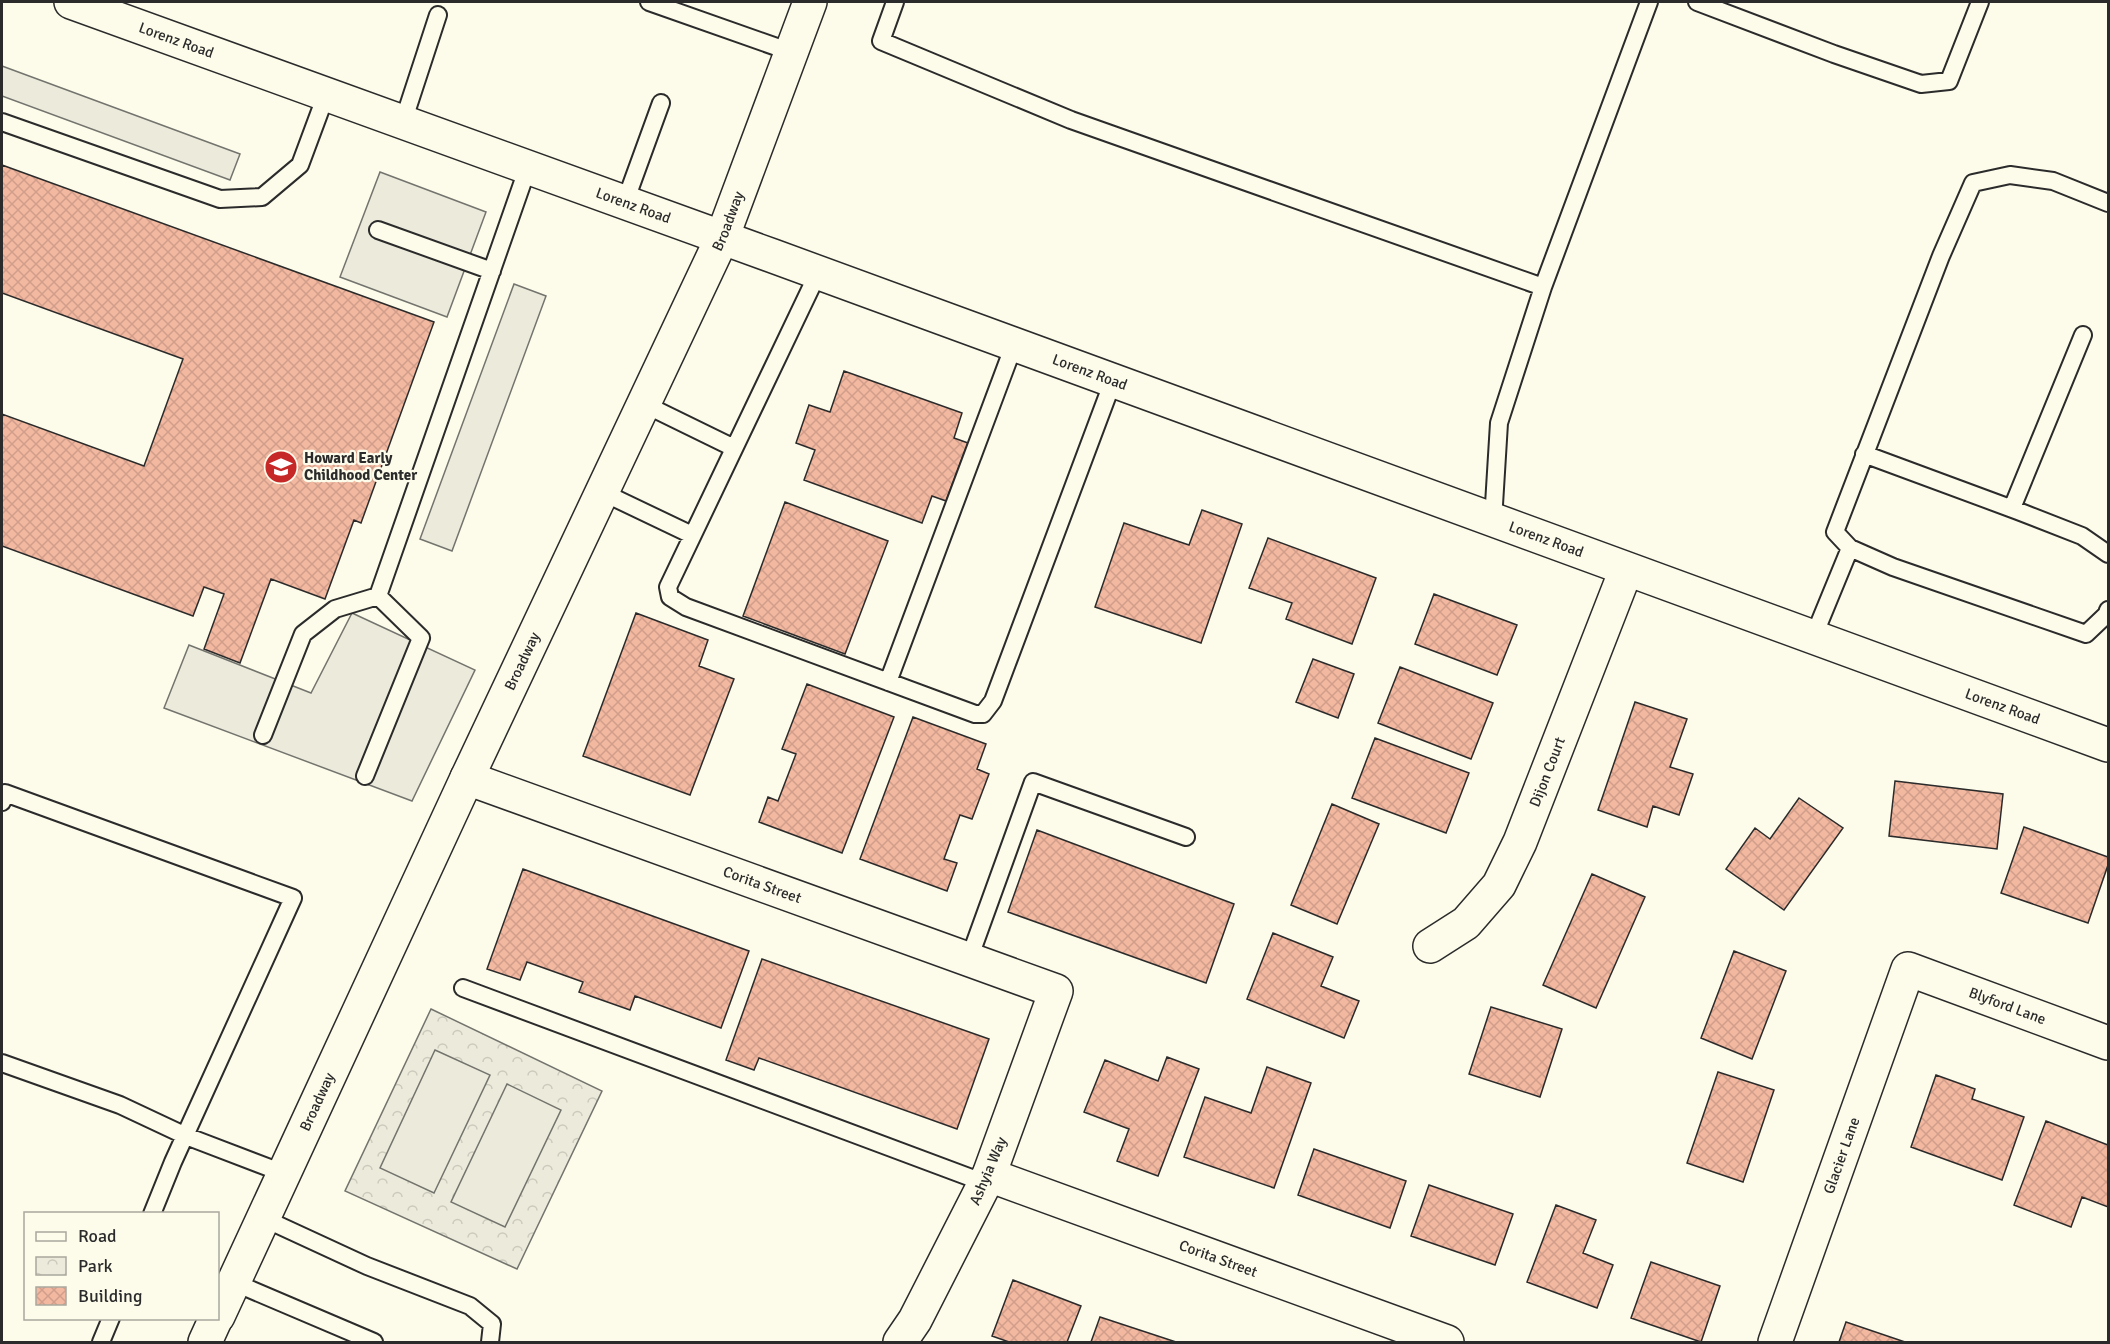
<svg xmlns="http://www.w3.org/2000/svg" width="2110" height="1344" font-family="Signika,sans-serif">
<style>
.park{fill:url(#park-crowns);stroke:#74746e;stroke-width:1.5}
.pitch{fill:#ecebdb;stroke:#74746e;stroke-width:1.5}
.parking{fill:#eceadb;stroke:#74746e;stroke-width:1.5}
.building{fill:url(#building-cross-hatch);stroke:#2b2b2b;stroke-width:1.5}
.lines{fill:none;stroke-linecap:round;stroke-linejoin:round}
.lane-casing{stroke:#2b2b2b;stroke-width:20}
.street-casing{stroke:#2b2b2b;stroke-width:36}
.secondary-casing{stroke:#2b2b2b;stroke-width:36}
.lane{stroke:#fdfbea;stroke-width:16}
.street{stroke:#fdfbea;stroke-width:33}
.secondary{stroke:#fdfbea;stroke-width:33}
.labels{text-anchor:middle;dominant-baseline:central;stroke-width:4.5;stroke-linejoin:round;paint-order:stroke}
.street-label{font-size:15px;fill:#2b2b2b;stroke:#fdfbea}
.poi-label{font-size:15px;font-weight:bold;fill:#2b2b2b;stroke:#fdfbea;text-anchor:start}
</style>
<defs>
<pattern id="park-crowns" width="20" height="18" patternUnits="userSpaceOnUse" patternTransform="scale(1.5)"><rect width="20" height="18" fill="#ecebdb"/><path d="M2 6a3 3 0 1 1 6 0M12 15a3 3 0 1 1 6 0" fill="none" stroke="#cbcabc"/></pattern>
<pattern id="building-cross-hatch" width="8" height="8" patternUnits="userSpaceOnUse" patternTransform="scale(1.5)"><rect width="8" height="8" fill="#f2b8a0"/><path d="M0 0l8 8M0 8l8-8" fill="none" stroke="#d09e8a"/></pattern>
</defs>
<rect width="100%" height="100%" fill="#fdfbea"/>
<!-- park -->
<path class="park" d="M431 1009 602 1091 517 1269 345 1191Z"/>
<!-- pitch -->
<path class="pitch" d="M435 1050 490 1075 434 1193 380 1168Z
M507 1084 561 1110 505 1227 451 1202Z"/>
<!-- parking -->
<path class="parking" d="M2 66 240 154 230 180 2 96Z
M380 172 486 212 447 317 340 277Z
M514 284 546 296 452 551 420 539Z
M352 613 475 670 412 801 164 708 189 645 311 693Z"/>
<!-- building -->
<path class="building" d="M2 165 434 322 361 523 354 520 325 599 271 579 240 663 204 649 224 594 204 587 193 616 2 546V414L144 466 183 359 2 293Z
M844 371 962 413 954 438 968 443 946 501 932 496 922 523 804 480 815 450 796 443 809 405 830 412Z
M785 502 888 541 845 654 743 616Z
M1202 510 1242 524 1201 643 1095 607 1124 523 1189 545Z
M1268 538 1376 578 1352 644 1286 619 1292 603 1249 588Z
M1434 594 1517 625 1497 675 1415 644Z
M636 613 708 640 699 666 734 679 690 795 583 756Z
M1313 659 1354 674 1338 718 1296 702Z
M1400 667 1493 703 1471 759 1378 723Z
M807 684 894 717 842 853 759 822 768 797 778 801 796 754 782 749Z
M1635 702 1687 719 1670 767 1693 774 1679 815 1653 806 1647 827 1598 810Z
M913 717 986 744 977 769 989 774 972 819 960 815 944 859 957 863 947 891 860 859Z
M1375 738 1469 773 1446 833 1352 798Z
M1895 781 2003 794 1997 849 1889 836Z
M1799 798 1843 828 1784 910 1726 869 1755 828 1770 839Z
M1332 804 1379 824 1337 924 1291 905Z
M2024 827 2108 857V865L2088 923 2001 893Z
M1037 830 1234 904 1206 983 1008 912Z
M523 869 749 951 721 1028 635 996 630 1010 579 992 583 982 527 962 520 980 487 969Z
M1592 874 1645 897 1596 1008 1543 985Z
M1273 933 1333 957 1321 986 1359 1001 1344 1038 1247 999Z
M1734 951 1786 971 1752 1059 1701 1038Z
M762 959 989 1039 957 1129 759 1058 754 1070 726 1060Z
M1491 1007 1562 1029 1540 1097 1469 1074Z
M1167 1057 1199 1069 1158 1176 1117 1161 1129 1129 1084 1112 1105 1060 1158 1081Z
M1267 1067 1311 1083 1274 1188 1184 1157 1205 1097 1251 1113Z
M1718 1072 1774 1090 1743 1182 1687 1163Z
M1936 1075 1975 1089 1972 1099 2024 1117 2002 1180 1911 1147Z
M2046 1121 2108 1145V1207L2082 1197 2071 1227 2014 1205Z
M1314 1149 1406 1181 1390 1228 1298 1195Z
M1429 1185 1513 1214 1495 1265 1411 1236Z
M1556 1205 1596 1220 1583 1253 1613 1265 1597 1308 1527 1282Z
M1651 1262 1720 1286 1701 1342 1631 1318Z
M1013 1280 1081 1306 1067 1342H1009L992 1336Z
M1100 1317 1176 1342H1091Z
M1846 1322 1905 1342H1839Z"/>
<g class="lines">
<defs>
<path id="lane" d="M649 2 791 52
M895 2 881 41 1071 120 1543 287 1499 423 1493 521
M1697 2 1834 54 1921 84 1949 81 1980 2
M2 122 220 199 262 197 300 165 326 95
M403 122 438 15
M625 202 661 103
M2108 203 2053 181 2010 175 1973 183 1941 256 1835 532 1850 548 1893 567 2086 634 2107 614 2108 610
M378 230 492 271
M818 273 668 587 670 597 686 607 975 714H983L993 701 1113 381
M1543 287 1649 2
M644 404 734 448
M1864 454 2018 511 2082 536 2108 554
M602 492 692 535
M2012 508 2083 335
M1813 638 1850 548
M888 682 1014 345
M263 735 303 634 335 609 378 596
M365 776 421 638 378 596 528 167
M2 802 5 793 293 898 173 1162 152 1214
M969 959 1033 782 1186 837
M463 988 985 1183
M2 1063 120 1105 186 1136 283 1173
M263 1218 367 1266 470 1306 492 1324 490 1342
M233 1282 374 1342
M101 1342 111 1318"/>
<g id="street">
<path id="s1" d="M71 2 773 256 2108 745"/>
<path id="s2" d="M467 778 1056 991 989 1175 915 1320 900 1342"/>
<path id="s3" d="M1430 946 1466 923 1499 885 1520 842 1626 570"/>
<path id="s4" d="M989 1175 1447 1342"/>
<path id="s5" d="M1775 1342 1908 969 2108 1043"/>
</g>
<g id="secondary">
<path id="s6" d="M218 1316 467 778 722 238 810 2"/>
<path d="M205 1342 216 1318"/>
</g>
</defs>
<!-- lane casing -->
<use href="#lane" class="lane-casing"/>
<!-- street casing -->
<use href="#street" class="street-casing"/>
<!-- secondary casing -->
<use href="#secondary" class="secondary-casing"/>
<!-- lane -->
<use href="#lane" class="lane"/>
<!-- street -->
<use href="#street" class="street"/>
<!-- secondary -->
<use href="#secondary" class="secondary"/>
</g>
<!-- icons -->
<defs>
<symbol id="school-disc" viewBox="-11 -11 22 22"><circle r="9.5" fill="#c62828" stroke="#fdfbea"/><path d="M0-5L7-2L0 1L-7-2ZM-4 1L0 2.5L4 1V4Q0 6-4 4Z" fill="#fff"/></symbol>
</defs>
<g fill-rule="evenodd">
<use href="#school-disc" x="262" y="448" width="38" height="38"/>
</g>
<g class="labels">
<!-- street labels -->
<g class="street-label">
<text stroke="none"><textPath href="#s1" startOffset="112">Lorenz Road</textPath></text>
<text stroke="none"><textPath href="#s1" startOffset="598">Lorenz Road</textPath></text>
<text stroke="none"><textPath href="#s6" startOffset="1208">Broadway</textPath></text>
<text stroke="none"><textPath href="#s1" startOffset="1084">Lorenz Road</textPath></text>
<text stroke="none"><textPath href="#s1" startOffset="1570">Lorenz Road</textPath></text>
<text stroke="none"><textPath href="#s6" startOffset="722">Broadway</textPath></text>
<text stroke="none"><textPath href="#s1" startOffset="2056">Lorenz Road</textPath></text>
<text stroke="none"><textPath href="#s3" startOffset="216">Dijon Court</textPath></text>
<text stroke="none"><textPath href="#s2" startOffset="314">Corita Street</textPath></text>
<text stroke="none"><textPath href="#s5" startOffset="502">Blyford Lane</textPath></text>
<text stroke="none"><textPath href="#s6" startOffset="236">Broadway</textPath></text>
<text stroke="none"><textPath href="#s5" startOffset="198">Glacier Lane</textPath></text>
<text transform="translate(988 1171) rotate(-67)">Ashyia Way</text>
<text stroke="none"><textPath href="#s4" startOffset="244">Corita Street</textPath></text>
</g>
<!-- poi labels -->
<g class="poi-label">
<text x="304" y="458">Howard Early<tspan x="304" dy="17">Childhood Center</tspan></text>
</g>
</g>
<!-- border -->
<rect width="2110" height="1344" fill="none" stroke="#2b2b2b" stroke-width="6"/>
<!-- legend -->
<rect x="24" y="1212" width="195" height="108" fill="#fdfbea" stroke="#a9a89e" stroke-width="1.5"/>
<rect x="36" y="1232" width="30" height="9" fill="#fdfbea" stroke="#a9a89e" stroke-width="1.5"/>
<text x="78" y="1242" font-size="18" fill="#2b2b2b">Road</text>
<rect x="36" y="1257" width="30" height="18" fill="url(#park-crowns)" stroke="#a9a89e" stroke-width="1.5"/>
<text x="78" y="1272" font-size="18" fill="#2b2b2b">Park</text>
<rect x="36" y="1287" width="30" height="18" fill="url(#building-cross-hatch)" stroke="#a9a89e" stroke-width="1.5"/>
<text x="78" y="1302" font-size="18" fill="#2b2b2b">Building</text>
</svg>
